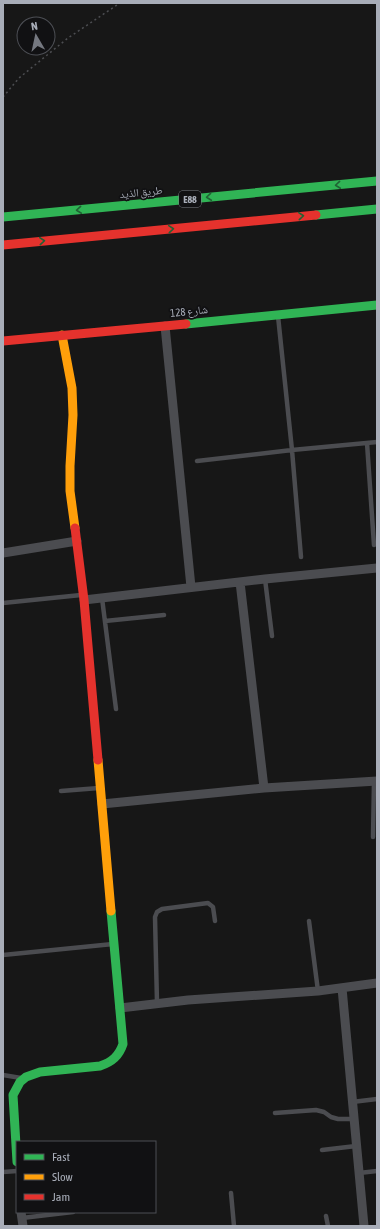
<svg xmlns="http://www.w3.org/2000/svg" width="380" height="1229" font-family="'Asap Condensed','Noto Naskh Arabic',sans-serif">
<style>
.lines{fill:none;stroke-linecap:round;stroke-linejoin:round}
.path{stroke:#4d4e52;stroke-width:1.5;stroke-dasharray:2 3;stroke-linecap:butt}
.lane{stroke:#4b4c50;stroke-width:4.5}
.street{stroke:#4b4c50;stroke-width:9}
.fast{stroke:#30b455;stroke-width:9}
.slow{stroke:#ff9f0a;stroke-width:9}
.jam{stroke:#e5322d;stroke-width:9}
.oneway{stroke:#206234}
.labels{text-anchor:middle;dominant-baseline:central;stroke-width:3.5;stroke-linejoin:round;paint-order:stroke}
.shield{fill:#111113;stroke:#7b7e86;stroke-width:1}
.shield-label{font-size:10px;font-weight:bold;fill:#a8adb8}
.street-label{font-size:11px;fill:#a8adb8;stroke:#111113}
</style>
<rect width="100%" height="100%" fill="#171717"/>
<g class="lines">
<!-- path -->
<path class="path" d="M3 97 19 78 68 38 120 3"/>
<!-- lane -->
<path class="lane" d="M278 316 292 450 301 557
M367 443 374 545
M197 461 292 450 377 442
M265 579 272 636
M102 598 116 709
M3 603 81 595
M105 621 164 615
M61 791 99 788
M373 837 374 782
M309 921 318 991
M3 955 113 944
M157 1003 155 917 157 912 162 909 208 903 213 907 215 921
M3 1075 21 1078
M352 1102 377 1099
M275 1113 316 1110 324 1112 331 1117 338 1119H354
M322 1150 356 1146
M3 1172 17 1171
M359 1173 377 1171
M231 1193 234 1226
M326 1216 328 1226
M22 1218 73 1212"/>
<!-- street -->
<path class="street" d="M165 326 191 587
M3 553 77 541
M240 582 264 788
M84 600 265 579 377 568
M102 804 264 788 377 781
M342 988 364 1226
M120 1008 188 1000 318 991 377 983
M21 1212 23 1226"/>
<!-- fast -->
<path class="fast" d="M316 215 377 209
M3 217 377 181
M186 324 377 305
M17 1162 13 1095 20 1082 26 1077 40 1072 100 1066C112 1062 119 1056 123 1044L111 911"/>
<!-- slow -->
<path class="slow" d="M62 335 72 388 73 415 70 466V491L75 528
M98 760 111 911"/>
<!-- jam -->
<path class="jam" d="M3 245 316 215
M3 341 186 324
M75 528 84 600 98 760"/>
</g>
<!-- one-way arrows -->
<defs><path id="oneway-chevron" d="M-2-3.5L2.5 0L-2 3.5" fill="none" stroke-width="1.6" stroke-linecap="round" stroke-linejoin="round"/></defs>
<g class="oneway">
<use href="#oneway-chevron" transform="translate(338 185) rotate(174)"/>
<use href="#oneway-chevron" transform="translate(209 197) rotate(174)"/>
<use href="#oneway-chevron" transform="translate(79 210) rotate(174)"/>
<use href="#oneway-chevron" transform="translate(301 216) rotate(-5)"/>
<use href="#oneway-chevron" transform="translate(171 229) rotate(-5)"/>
<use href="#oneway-chevron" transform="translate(42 241) rotate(-5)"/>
</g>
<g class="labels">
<!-- shield labels -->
<rect class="shield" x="179" y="191" width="22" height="16" rx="3"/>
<g class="shield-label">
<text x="190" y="199">E88</text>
</g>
<!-- street labels -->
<g class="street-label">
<text transform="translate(141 192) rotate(-6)">طريق الذيد</text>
<text transform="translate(189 311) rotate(-6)">شارع 128</text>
</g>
</g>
<!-- border -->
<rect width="380" height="1229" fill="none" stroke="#a8adb8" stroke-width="8"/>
<!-- legend -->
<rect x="16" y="1141" width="140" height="72" fill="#111113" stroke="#4d4f55"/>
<rect x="24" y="1154" width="20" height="6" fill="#30b455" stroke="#4d4f55"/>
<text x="52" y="1161" font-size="12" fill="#a8adb8">Fast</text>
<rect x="24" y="1174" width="20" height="6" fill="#ff9f0a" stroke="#4d4f55"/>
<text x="52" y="1181" font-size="12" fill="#a8adb8">Slow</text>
<rect x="24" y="1194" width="20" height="6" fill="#e5322d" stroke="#4d4f55"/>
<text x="52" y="1201" font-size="12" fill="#a8adb8">Jam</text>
<!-- north arrow -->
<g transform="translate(36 36) rotate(351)"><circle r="19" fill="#111113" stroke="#4d4f55"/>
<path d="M0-3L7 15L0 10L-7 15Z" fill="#757880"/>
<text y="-6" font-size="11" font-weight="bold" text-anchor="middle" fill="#a8adb8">N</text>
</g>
</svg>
